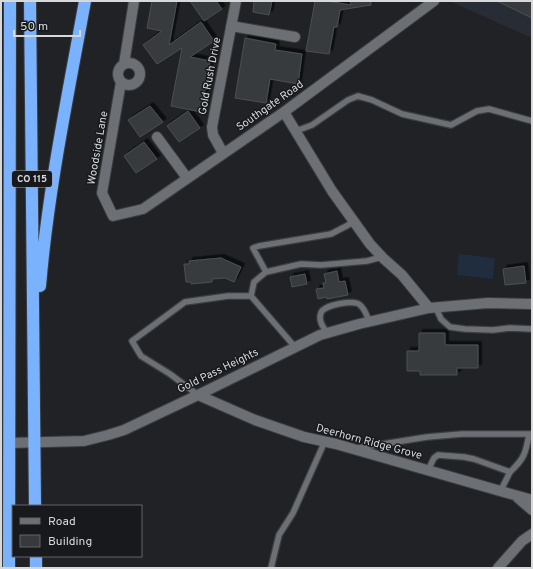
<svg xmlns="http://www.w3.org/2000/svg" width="533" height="569" font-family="Overpass,sans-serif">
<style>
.built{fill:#282d35}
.park{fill:#202d3e}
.building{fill:#373a3d;stroke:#4c4f53;filter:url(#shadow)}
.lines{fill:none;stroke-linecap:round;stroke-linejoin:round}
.lane-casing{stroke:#3b3d40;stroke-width:8}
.street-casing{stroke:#3b3d40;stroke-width:12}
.highway-casing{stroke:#3b3d40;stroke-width:14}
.lane{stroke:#6c6f73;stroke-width:5.5}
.street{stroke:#6c6f73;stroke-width:10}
.highway{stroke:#7bb2fd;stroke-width:12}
.labels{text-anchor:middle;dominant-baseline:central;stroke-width:3;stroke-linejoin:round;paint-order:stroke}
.shield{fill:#17191c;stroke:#9d9fa1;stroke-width:1}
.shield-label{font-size:10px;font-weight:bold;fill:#d6d8da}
.street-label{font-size:11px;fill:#d6d8da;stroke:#17191c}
</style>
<defs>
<filter id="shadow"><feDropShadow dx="3.5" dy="-3.5" stdDeviation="0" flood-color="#0009"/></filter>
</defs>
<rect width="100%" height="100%" fill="#202226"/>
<!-- built -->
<path class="built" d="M447 1H532V38L454 3Z"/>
<!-- park -->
<path class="park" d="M459 254 495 258 493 279 457 275Z"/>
<!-- building -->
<path class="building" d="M152 1H177L169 45 201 22 214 41 190 57 210 61 201 112 171 106 182 48 157 64 143 45 162 31 147 28Z
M190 1H216L222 9 204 21Z
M254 1H272L269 15 253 12Z
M315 1H327L351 5 350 1H371V5L340 10 337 27H334L329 54 306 51Z
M497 1H532V18Z
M245 38 276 44 275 50 302 54 298 84 270 79 266 103 235 98Z
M150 106 163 122 140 137 128 120Z
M188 111 200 128 179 142 167 126Z
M144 142 157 159 136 173 124 156Z
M221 258 241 267 234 282 225 278 212 279V282L191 284V282H186L184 264H189V261Z
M524 266 526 283 505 285 503 269Z
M337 271 339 282 345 281 348 295 327 299V297L318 299 316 289 324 288 323 283H326L324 274Z
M305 274 307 284 292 287 290 277Z
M419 333H445V345H478V368H457V375H420V371H407V351H419Z"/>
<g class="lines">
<defs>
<path id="lane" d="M296 131 312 125 348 100 358 96 372 100 402 114 451 125 477 111 489 109 532 121
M354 222 331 234 259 246 253 248 266 272 301 264 321 265 367 261 382 257
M266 272 254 282 251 296 295 347
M436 308 441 319 450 327 465 329 493 330 510 328 532 329
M327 333C323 327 318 320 321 313 323 305 355 299 360 305 365 309 367 316 369 321
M198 395 170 374 141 356 132 341 185 302 228 296H251
M358 448 427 437 462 434H532
M428 470 434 458 438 455 464 457 474 459 510 472 500 492
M510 472C524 459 526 453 529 434
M271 568 279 535 293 513 325 441"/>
<path id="street" d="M231 26 295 37
M118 74a11 11 0 1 1 22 0a11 11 0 1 1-22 0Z
M124 64 134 1
M121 82 102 193 113 216 143 209 284 112 434 1
M284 112 332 191 370 244 383 258 402 275 429 308
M157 137 187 178
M223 153 213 135 212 127 236 1
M198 395 255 420 304 437 336 444 532 500
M9 443 84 441 108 435 124 430 198 395 320 335 359 324 429 308 488 303 532 304
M518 498 532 510
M498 568 522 541 532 534"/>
<path id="highway" d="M30 1 35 506
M40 286C48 190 68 95 85 1
M36 556V568
M9 568 10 1"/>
</defs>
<!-- lane casing -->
<use href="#lane" class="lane-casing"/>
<!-- street casing -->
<use href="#street" class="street-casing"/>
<!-- highway casing -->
<use href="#highway" class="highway-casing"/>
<!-- lane -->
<use href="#lane" class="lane"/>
<!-- street -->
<use href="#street" class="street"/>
<!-- highway -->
<use href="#highway" class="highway"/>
</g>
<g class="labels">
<!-- shield labels -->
<rect class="shield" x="12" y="171" width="40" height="16" rx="3"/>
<g class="shield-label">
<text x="32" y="179">CO 115</text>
</g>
<!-- street labels -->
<g class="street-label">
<text transform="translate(210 76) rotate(-79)">Gold Rush Drive</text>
<text transform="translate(270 106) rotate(-35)">Southgate Road</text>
<text transform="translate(98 148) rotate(-80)">Woodside Lane</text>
<text transform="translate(218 371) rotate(-26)">Gold Pass Heights</text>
<text transform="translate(369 442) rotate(15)">Deerhorn Ridge Grove</text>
</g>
</g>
<!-- border -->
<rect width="533" height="569" fill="none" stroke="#d6d8da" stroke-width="4"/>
<!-- legend -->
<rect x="12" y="505" width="130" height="52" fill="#17191c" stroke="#636568"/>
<rect x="20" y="518" width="20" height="6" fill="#6c6f73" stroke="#636568"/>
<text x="48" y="525" font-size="12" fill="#d6d8da">Road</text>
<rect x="20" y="535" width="20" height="12" fill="#373a3d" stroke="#636568"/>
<text x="48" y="545" font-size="12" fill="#d6d8da">Building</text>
<!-- scale -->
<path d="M14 30v6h66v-6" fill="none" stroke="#d6d8da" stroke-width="2"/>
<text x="20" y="30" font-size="12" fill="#d6d8da" stroke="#17191c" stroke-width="3" paint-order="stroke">50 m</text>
</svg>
